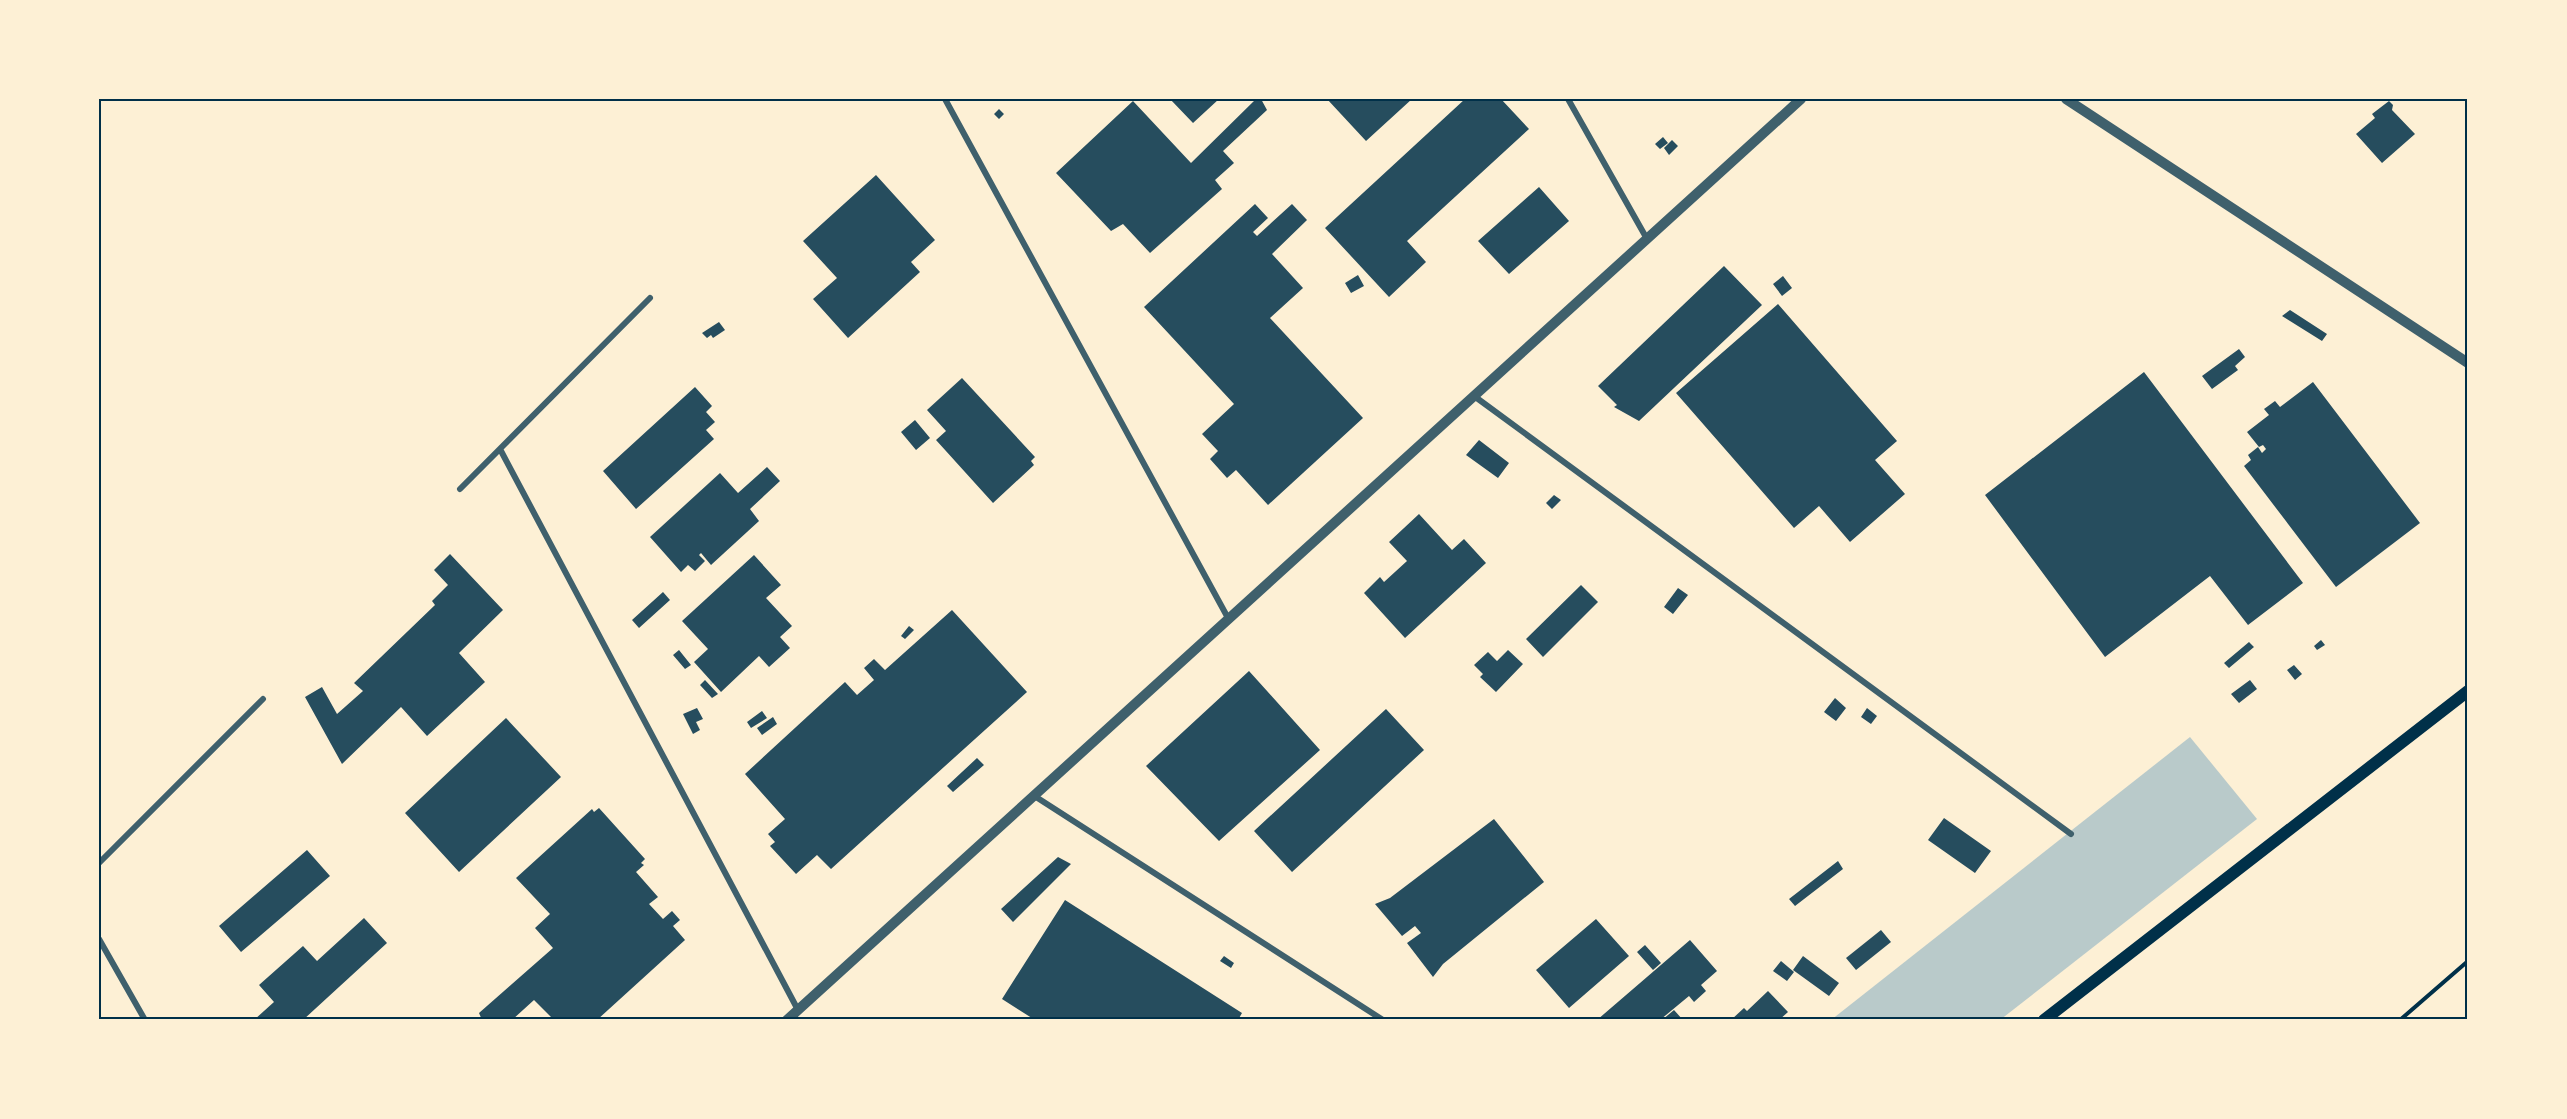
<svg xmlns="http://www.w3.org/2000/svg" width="2567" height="1119" font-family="Arial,sans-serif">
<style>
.green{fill:#b9caca}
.building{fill:#264d5e}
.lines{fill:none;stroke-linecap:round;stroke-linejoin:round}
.path{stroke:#003049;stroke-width:4}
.minor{stroke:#3f606c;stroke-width:6}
.tertiary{stroke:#3f606c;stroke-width:10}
.secondary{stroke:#003049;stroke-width:12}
.neatline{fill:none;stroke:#003049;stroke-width:2}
</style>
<rect width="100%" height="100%" fill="#fdf0d5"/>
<!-- green -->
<path class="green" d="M2190 737 2257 819 2000 1020H1831Z"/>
<!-- building -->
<path class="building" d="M1170 99H1219L1193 123Z
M1256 99H1261L1267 110 1223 151 1234 163 1215 180 1222 189 1150 253 1123 224 1111 231 1056 173 1133 101 1191 163Z
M1327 99H1412L1366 141Z
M1465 99H1501L1529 129 1407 241 1426 262 1389 297 1325 228Z
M2389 101 2393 105 2392 110 2415 134 2382 163 2356 134 2375 118 2372 114Z
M999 109 1004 114 999 119 994 114Z
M1663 137 1668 143 1660 149 1655 144Z
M1672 140 1678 146 1669 155 1664 148Z
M876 175 935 240 911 262 920 272 848 338 813 299 837 278 803 241Z
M1539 187 1569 221 1509 274 1478 241Z
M1255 204 1268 218 1253 232 1257 236 1292 204 1307 220 1272 254 1303 288 1270 318 1363 418 1268 505 1236 470 1227 478 1210 459 1218 451 1202 434 1234 404 1144 307Z
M1724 266 1762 305 1639 421 1614 407 1617 405 1598 386Z
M1358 275 1364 286 1351 293 1345 283Z
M1783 276 1792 288 1782 296 1773 284Z
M1778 304 1897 441 1875 460 1905 494 1850 542 1819 506 1794 528 1676 393Z
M2290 310 2327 334 2322 341 2282 316Z
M719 322 725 330 713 338 711 335 707 338 702 333Z
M2239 349 2245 357 2235 366 2238 370 2212 389 2202 376Z
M2144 372 2303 583 2248 625 2210 576 2105 657 1985 495Z
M962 378 1035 457 1031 461 1034 465 993 503 936 440 946 431 927 410Z
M2313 382 2420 523 2336 587 2244 466 2251 460 2248 455 2258 447 2262 453 2266 449 2263 445 2259 447 2247 432 2269 415 2264 409 2275 401 2280 407Z
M695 387 712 406 706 412 715 422 706 430 714 439 636 509 603 471Z
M915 420 930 438 916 450 901 432Z
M1479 440 1509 463 1498 478 1466 455Z
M767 467 780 481 750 509 759 521 711 565 701 553 699 555 705 561 695 571 688 565 681 572 650 537 720 473 738 493Z
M1554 495 1561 500 1552 509 1546 503Z
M1419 514 1452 550 1464 539 1486 563 1405 638 1364 593 1380 577 1384 582 1407 561 1389 542Z
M450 554 503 610 459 653 485 682 427 736 401 707 342 764 305 697 322 687 337 714 363 691 354 683 435 605 432 601 448 585 434 570Z
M754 555 781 585 766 598 792 626 780 637 790 648 769 667 759 656 721 692 694 662 708 649 682 621Z
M1581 585 1598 602 1543 657 1526 639Z
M1678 588 1688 595 1673 614 1664 607Z
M663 592 670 600 639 628 632 620Z
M952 610 1027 692 831 869 817 855 796 874 770 846 775 842 768 834 785 819 745 774 845 682 857 695 874 680 864 668 874 659 885 670Z
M909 626 914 630 905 639 901 636Z
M2321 640 2325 645 2317 650 2314 646Z
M2249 642 2254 647 2229 668 2224 663Z
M679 650 691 665 685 669 673 655Z
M1508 650 1523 664 1496 692 1480 677 1483 674 1474 665 1488 652 1497 661Z
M2294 665 2302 674 2295 680 2287 670Z
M1249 671 1320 750 1219 841 1146 766Z
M705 680 718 694 712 698 700 685Z
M2250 680 2257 689 2239 703 2231 694Z
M1835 698 1846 708 1836 721 1824 712Z
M697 708 703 719 696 722 700 730 693 734 683 714Z
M1867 708 1877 716 1871 724 1861 717Z
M1386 709 1424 750 1292 872 1254 831Z
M762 711 767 718 751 728 747 722Z
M773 717 777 724 762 735 757 728Z
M506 718 561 777 459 872 405 813Z
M977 758 984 765 953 792 947 786Z
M599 808 645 859 641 863 644 865 636 872 658 897 649 904 663 919 672 911 680 920 673 926 685 940 597 1020H554L534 1000 512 1020H482L479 1013 553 948 535 928 550 914 516 878 592 809 594 812Z
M1944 818 1991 851 1975 873 1928 840Z
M1494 819 1544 882 1443 964 1433 977 1407 943 1421 933 1415 926 1402 936 1375 904 1390 898Z
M307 850 330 876 241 952 219 926Z
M1058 857 1071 864 1013 922 1001 909Z
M1838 861 1843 869 1795 906 1789 899Z
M1065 900 1242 1013 1238 1020H1035L1002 999Z
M364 918 387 943 303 1020H254L274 1002 259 985 303 946 317 961Z
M1596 919 1629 956 1569 1008 1536 970Z
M1881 930 1891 942 1856 970 1846 958Z
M1690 940 1717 971 1701 985 1706 991 1694 1002 1689 996 1660 1020H1597Z
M1645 945 1661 963 1653 970 1637 952Z
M1224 956 1234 963 1231 968 1220 961Z
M1803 956 1839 983 1829 996 1793 970Z
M1781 961 1794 972 1787 981 1773 971Z
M1768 991 1788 1012 1779 1020H1731L1744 1008 1747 1011Z
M1674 1010 1683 1020H1662Z"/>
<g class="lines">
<!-- path -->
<path class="path" d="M2400 1020 2468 961"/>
<!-- minor -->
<path class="minor" d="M945 99 1228 618
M1568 99 1647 239
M1474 396 2071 834
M500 449 798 1010
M460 489 650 298
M1036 797 1383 1020
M99 863 263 699
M99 939 145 1020"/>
<!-- tertiary -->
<path class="tertiary" d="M2066 99 2468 363
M787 1020 1801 99"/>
<!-- secondary -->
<path class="secondary" d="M2044 1020 2468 691"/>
</g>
<!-- border -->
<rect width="2567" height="1119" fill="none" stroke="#fdf0d5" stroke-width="201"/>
<rect x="100" y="100" width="2366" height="918" class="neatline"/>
</svg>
